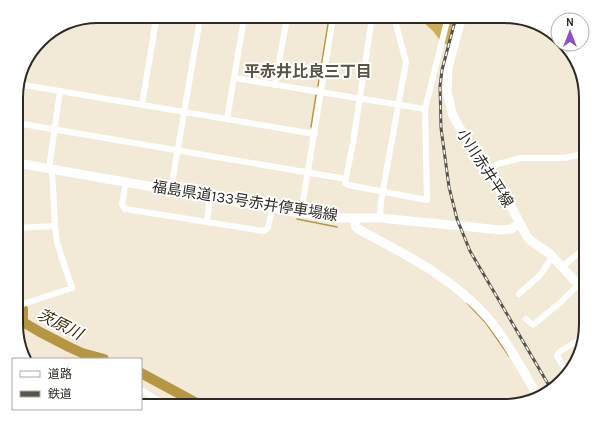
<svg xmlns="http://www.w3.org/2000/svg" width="602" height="422" font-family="Karla,'Noto Sans JP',sans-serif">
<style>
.forest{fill:#cead5a}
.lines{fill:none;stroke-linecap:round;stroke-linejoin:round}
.stream{stroke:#b69642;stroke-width:1.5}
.river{stroke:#b69642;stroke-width:10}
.street{stroke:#fff;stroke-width:6}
.secondary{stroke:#fff;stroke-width:9}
.rail-casing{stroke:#58544a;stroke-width:3}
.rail{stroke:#fff;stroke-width:1.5;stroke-dasharray:4.5;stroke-linecap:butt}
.labels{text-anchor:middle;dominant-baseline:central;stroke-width:4;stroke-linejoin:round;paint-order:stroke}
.street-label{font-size:15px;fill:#2d2a23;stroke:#fff}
.neighbourhood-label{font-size:16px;font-weight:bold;fill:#595342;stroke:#fff}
.water-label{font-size:16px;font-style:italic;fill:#362903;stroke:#fff}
.rim{fill:none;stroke:#2d2a23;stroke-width:2}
</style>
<rect width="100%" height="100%" fill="#f2ead6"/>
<!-- forest -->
<path class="forest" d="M418 17H464L450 45 442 43 433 31Z"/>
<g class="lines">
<!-- stream -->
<path class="stream" d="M318 86 329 18
M311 127 316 95
M297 219 337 227
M467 303 486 323 509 356"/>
<!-- river -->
<path class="river" d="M17 304 23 309V322L40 332 69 347 82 353 104 359
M141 373 202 406"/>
<!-- street -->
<path class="street" d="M372 18 353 143 345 183 348 185 427 200 425 109 448 17
M234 78 425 109
M18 84 315 134
M275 84 287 18
M142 105 156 20
M227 119 244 19
M17 123 346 179
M49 168 60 91
M485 171 498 164 521 158H565L586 153
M126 182 122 204 125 209 264 231 268 228 272 208
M171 189 200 19
M301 213 333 18
M380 218 381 201 406 62 394 17
M207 222 210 197
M17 228 55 226
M562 267 586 247
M519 294 540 275 553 256
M17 306 72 288 57 243 55 226 52 169
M526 319 533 325 561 302 578 285
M568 374 557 356 559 352 582 338
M141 390 169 406"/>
<!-- secondary -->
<path class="secondary" d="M462 17 448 67 447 92 453 116 476 156 510 204 526 235 530 240 550 254 586 293
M17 163 301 213 341 218H380L501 230 511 229 520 223
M354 218 356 227 358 229C405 254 453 278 488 318 508 342 523 371 539 398"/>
<defs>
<path id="rail" d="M456 17 442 70 440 86 441 128 449 187 457 219 470 251 551 389"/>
</defs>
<!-- rail casing -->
<use href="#rail" class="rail-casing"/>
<!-- rail -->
<use href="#rail" class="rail"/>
</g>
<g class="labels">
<!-- street labels -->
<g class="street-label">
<text transform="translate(485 168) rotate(57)">小川赤井平線</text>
<text transform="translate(245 201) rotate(9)">福島県道133号赤井停車場線</text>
</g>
<!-- neighbourhood labels -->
<g class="neighbourhood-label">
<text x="308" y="71">平赤井比良三丁目</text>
</g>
<!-- water labels -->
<g class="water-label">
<text transform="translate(60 324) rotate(27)">茨原川</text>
</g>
</g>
<!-- crop -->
<path d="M0 0H602V422H0ZM98 23H504A75 75 0 0 1 579 98V324A75 75 0 0 1 504 399H98A75 75 0 0 1 23 324V98A75 75 0 0 1 98 23Z" fill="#fff" fill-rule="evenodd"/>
<path class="rim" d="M98 23H504A75 75 0 0 1 579 98V324A75 75 0 0 1 504 399H98A75 75 0 0 1 23 324V98A75 75 0 0 1 98 23Z"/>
<!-- legend -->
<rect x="12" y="358" width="130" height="52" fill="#ffffff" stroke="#abaaa7"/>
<rect x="20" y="371" width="20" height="6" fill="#ffffff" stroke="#abaaa7"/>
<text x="48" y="378" font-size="12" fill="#2d2a23">道路</text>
<rect x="20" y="391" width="20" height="6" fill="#58544a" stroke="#abaaa7"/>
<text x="48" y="398" font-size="12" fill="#2d2a23">鉄道</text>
<!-- north arrow -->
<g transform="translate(570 32)"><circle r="19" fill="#ffffff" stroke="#abaaa7"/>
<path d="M0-3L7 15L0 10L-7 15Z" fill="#8d51c7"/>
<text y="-6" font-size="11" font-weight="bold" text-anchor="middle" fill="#2d2a23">N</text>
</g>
</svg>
